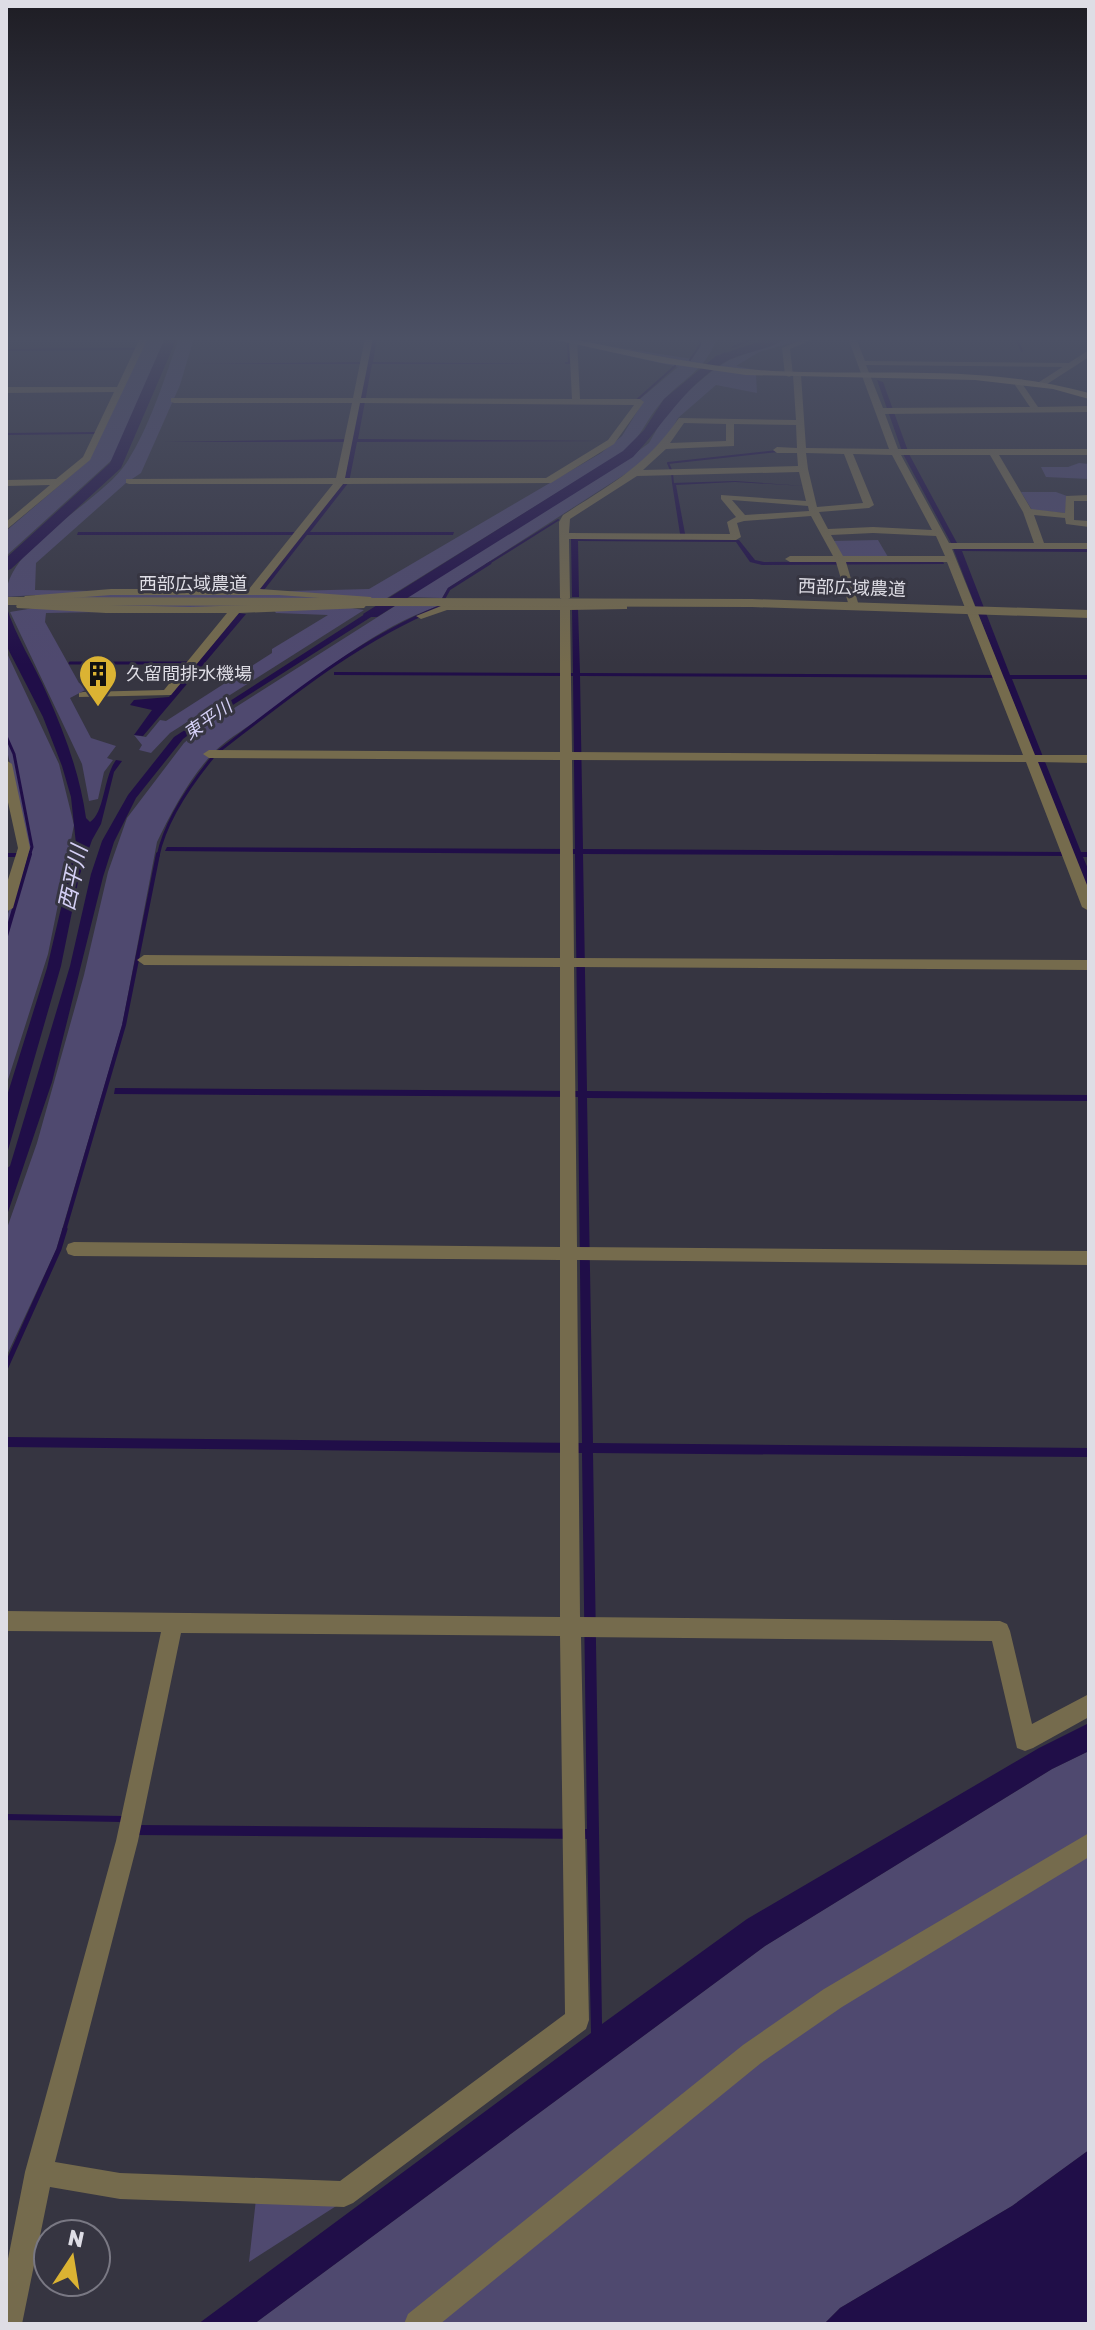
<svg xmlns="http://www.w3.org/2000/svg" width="1095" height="2330" font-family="Rubik,'Noto Sans JP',sans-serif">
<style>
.green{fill:#4f496f}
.water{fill:#200e48;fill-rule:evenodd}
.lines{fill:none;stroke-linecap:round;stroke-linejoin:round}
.stream-far4{stroke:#200e48;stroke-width:2}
.stream-far3{stroke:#200e48;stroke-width:3}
.stream-far2{stroke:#200e48;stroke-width:4}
.stream-far1{stroke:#200e48;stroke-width:5}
.stream{stroke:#200e48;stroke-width:6}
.river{fill:#200e48;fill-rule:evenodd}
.minor{fill:#756b4d;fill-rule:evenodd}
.tertiary{fill:#756b4d;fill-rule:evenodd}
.secondary{fill:#988758;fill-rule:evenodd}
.labels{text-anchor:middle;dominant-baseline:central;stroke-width:6;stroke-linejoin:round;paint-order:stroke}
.far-street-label{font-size:18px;fill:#dedde5;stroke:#363541}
.far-poi-label{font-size:18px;fill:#dedde5;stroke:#363541;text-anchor:start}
.far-water-label{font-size:18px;font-style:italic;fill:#d4cff5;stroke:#363541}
.water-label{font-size:22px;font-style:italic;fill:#d4cff5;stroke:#363541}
</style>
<rect width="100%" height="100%" fill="#363541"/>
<!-- green -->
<path class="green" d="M147 338H166L114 458 6 556V531L88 461Z
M179 338H194L180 385 141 473 126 483 36 563 35 590 280 594 291 591 369 589 601 453 622 436 643 402 640 399 678 367 597 349 699 364 603 345 692 359 701 345 700 338H714L715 342C705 371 679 381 660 404 647 419 641 436 626 450L387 598 348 599 351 608 364 610 170 733 151 753 139 750 142 745 134 735 146 737 160 720 166 721 272 653V649L328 615 276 613 273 609 46 613 45 622 79 683 89 688 70 698 91 738 116 746 107 758 113 760 104 772 98 799 89 801 82 764 10 612 34 608 35 595 6 597C6 545 100 504 127 462 150 426 165 377 179 338Z
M789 338H808L759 352 736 366 761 371 719 370 756 375 757 393 716 385 678 418 663 445 630 471 448 588 442 598 407 597 622 463 649 443 670 406 712 371 729 360Z
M1079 463 1089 464V479L1046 477 1041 467H1068Z
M1021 492H1056L1067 496 1065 513 1032 510Z
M878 540 888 557 841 558 832 541Z
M395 606H439C376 627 321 674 267 713 250 726 228 738 213 753 189 779 172 811 157 842L122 1026 56 1250 6 1357V1231L37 1143 84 975 108 872 127 818 184 743 198 731Z
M6 651 59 764 74 825 48 954 6 1086V920L29 847 6 746Z
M1089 1751V2150L1012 2206 840 2308 824 2324H254L765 1946 1052 1769Z
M256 2199 344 2201 249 2262Z"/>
<!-- water -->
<path class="water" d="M372 338H377L373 362 566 364H372L358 439 608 441 357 442 349 482 310 532H454L453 535H307L264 590H258L301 535H77L78 532H304L344 483 351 442H164L352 439 367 364H192L367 362Z
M877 380 883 382 909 454 957 543 1089 549V552L962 551 1010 675H1089V679H1012L1081 852H1089V857H1083L1089 871V892L1074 856 583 854 587 1091 1089 1095V1101L587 1098 593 1443 1089 1448V1457L593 1453 602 2024 747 1919 1039 1748 1089 1723V1751L1052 1769 765 1946 254 2324H198L591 2033 587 1839 137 1835 139 1825 587 1829 582 1453 6 1447V1437L582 1443 578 1097 114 1094 115 1088 578 1091 575 854 165 851 167 847 575 849 573 676 334 675V672L573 673 572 609H578L580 673 1002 675 951 543 903 454ZM580 676 1004 678 1072 852 583 849Z
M735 481 805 486 735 482 676 485 686 539 739 540 755 560 764 562 943 561 944 564 762 565 750 562 736 542 578 541 579 597H572L571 539 681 540 672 483Z
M6 605C15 636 34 664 47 694 65 734 80 775 86 818L90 822C105 812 103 778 116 760L122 761 114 772 101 824 92 840 79 877 61 966 6 1157V1099L47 968 76 844 71 797 62 766 43 717 6 645Z
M379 605H390L203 724 183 739 136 798 114 842 103 877 52 1082 6 1218V1169L10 1166 70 966 91 874 102 841 128 795 174 737Z
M239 613 246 614 143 736 134 735 152 710 130 705 134 700 169 697Z
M1089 2150V2324H824L840 2308 1012 2206Z"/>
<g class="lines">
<!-- stream-far4 -->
<path class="stream-far4" d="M733 347 754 338
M6 350 136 349
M1022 351 1016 338H1054
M718 357 725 353
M690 360 700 345 699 338
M566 363H569L568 343
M638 399 675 366
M6 434 96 433
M671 470 668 463 778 451
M672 473 673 483
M486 565 558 520"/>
<!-- stream-far3 -->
<path class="stream-far3" d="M444 598 449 589 490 563
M70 663H188
M6 736 14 754 32 847 29 856
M219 751C289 697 357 641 439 607
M6 855H16
M158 856C165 822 190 785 212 758"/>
<!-- stream-far2 -->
<path class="stream-far2" d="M6 855H16
M6 936 30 854
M64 1231 124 1025 158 854"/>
<!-- stream-far1 -->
<path class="stream-far1" d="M6 1367 59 1249 65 1229"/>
<!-- stream -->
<path class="stream" d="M6 1817 123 1819"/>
<!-- river -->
<path class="river" d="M165 338H177L121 468 11 569 6 571V558L110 463Z
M770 338H787C769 351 742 351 723 363 683 388 664 424 633 457L377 617H365L363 614 623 451 644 430 664 399 716 356Z"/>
<!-- minor -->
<path class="minor" d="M140 338H148L90 460 6 530V522L50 485 6 486V480L56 479 83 457 114 392 6 393V387H117Z
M365 338H373L361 398 572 399 569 338H577L580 399H640L644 402 614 444 551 483 343 484 260 589 371 597 372 599 364 608 239 613 171 695 79 697V693L83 692 164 690 227 613H106L17 608 16 606 25 596 111 589H249L333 484H129L126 483V479L336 478 352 403H174L171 402V398H353ZM360 403 634 405 608 440 546 478H345ZM111 595H279L359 601 190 607 30 603 32 601Z
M805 338H816L790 349 793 375 797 373 801 375 806 448 889 449 848 338H856L865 361 1070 363 1074 365 1070 367 866 365 883 408 1030 407 1015 385 1021 379 1025 381 1023 385 1038 407 1089 406V412L885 414 898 449H1089V455H999L1031 509 1065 513 1066 496 1089 495V501H1074V520L1089 521V527L1066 524 1065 518 1034 515 1044 543H1089V549H952L1035 755H1089V763L1038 762 1089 890V911L1082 907 1026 762 572 760 574 958 1089 960V970L574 967 577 1247 1089 1251V1265L577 1260 580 1617 1000 1621 1007 1624 1010 1631 1032 1724 1089 1694V1717L1033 1748 1025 1751 1017 1748 992 1641 581 1637 589 2020 586 2029 353 2203 344 2207 120 2199 50 2187 22 2324H6V2269L25 2172 116 1841 161 1632 6 1631V1611L560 1617V1260L74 1256 68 1254 66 1249 68 1244 74 1242 560 1247V967L144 965 137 960 144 955 560 958V760L209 758 203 754 209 750 560 752V610H447L421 619 416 616 446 604H623L627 605V609L570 610 572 752 1023 755 947 562H846L859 606 854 609 849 606 836 562H790L785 559 790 556H833L811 516 744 521 737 523 741 537 736 540 569 539 570 598 565 601 560 598 559 522 563 515C611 484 645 467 679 418L796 420 793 375 789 377 785 375 782 348ZM684 423 726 424V441L670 443ZM734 424 796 425 797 448 777 447 773 450 777 453H797L798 466 643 470 666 449 734 446ZM806 453 844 454 863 503 817 507 808 469ZM853 454 892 455 932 530 873 527 828 529 819 512 869 508 874 505ZM901 455H990L1023 512 1034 543H949ZM799 472 806 501 721 495V499L736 517 727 522 730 534 569 533 570 519 637 476ZM732 500 808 506 809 511 745 515ZM873 533 936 536 945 556H843L831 535ZM181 1633 560 1636 565 2014 340 2181 120 2173 55 2162 138 1841Z
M6 760 12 764 30 848 13 908 6 912V886L18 848 6 793Z
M1089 1833V1857L842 2007 761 2063 440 2324H404L408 2314 743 2045 824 1989Z"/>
<!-- tertiary -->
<path class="tertiary" d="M1089 350V357L1044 386 1036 384Z
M6 597 752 599 1089 610V618L752 607 6 605Z"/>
<!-- secondary -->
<path class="secondary" d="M547 338H567C635 351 703 367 772 371 879 376 985 364 1089 393V399L1053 389 975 380 746 375 662 363Z"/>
</g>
<!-- sky -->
<linearGradient id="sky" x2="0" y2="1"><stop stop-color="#1e1d24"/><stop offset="0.51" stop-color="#4c5165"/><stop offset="1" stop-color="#4c5165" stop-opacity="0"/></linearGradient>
<rect width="1095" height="664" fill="url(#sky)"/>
<!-- icons -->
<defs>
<symbol id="building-pin" viewBox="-11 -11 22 30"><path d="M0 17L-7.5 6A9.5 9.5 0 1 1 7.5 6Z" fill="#dbb333" stroke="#363541"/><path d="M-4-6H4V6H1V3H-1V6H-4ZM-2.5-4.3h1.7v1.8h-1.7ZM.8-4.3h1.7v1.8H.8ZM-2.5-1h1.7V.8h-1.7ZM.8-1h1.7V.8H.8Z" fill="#111"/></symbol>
</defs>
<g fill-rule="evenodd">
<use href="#building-pin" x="76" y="652" width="44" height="60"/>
</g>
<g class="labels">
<!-- far-street labels -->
<g class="far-street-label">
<text x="193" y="584">西部広域農道</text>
<text transform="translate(852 588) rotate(2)">西部広域農道</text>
</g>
<!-- far-poi labels -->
<g class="far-poi-label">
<text x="126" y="674">久留間排水機場</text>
</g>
<!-- far-water labels -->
<g class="far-water-label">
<text transform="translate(208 720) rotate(-35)">東平川</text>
</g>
<!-- water labels -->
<g class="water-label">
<text transform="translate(73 878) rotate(-78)">西平川</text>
</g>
</g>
<!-- border -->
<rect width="1095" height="2330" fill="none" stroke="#dedde5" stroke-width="16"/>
<!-- north arrow -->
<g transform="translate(72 2258) rotate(12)"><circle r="38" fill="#363541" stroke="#797883" stroke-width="2"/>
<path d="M0-6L14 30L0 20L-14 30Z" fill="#dbb333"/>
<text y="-12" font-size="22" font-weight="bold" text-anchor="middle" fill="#dedde5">N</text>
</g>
</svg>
